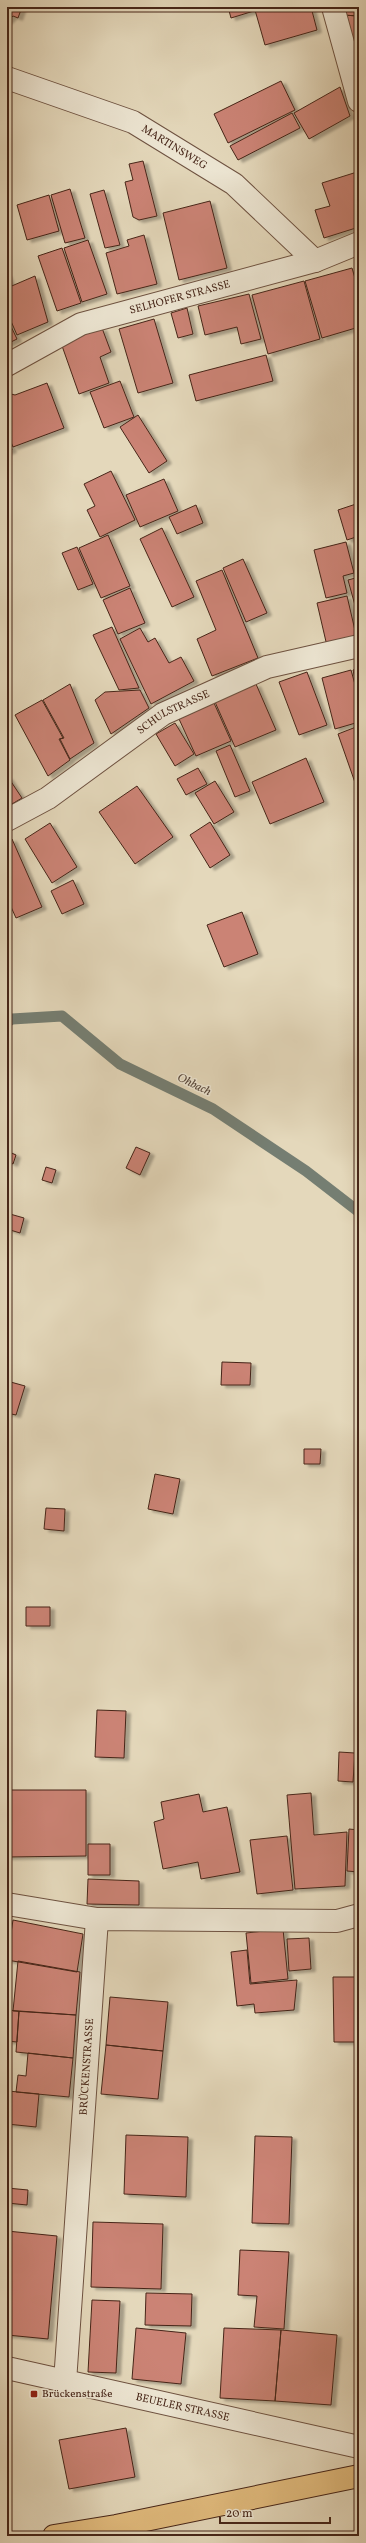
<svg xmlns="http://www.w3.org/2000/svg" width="366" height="2543" font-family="Vollkorn,serif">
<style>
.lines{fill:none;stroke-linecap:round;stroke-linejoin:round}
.stream{stroke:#757e72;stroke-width:11}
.building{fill:#cb8374;stroke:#462518;filter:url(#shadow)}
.minor-casing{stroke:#6e5241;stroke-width:24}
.major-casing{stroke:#462518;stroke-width:24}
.minor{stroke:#ede6d3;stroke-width:22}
.major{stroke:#e2bc7e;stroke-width:22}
.poi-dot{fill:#8f2418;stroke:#ede6d3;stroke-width:1.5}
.labels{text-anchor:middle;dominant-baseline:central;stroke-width:3;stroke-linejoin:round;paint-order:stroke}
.street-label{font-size:11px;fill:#462518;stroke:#ede6d3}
.poi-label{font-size:11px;fill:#462518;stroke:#ede6d3;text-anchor:start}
.water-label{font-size:12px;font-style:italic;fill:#5a4a3e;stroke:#ede6d3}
</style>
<defs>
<filter id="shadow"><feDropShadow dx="4.5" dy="2.5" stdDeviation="1" flood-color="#0004"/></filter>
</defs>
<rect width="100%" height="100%" fill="#e4d8bb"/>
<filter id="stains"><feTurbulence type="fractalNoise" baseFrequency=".005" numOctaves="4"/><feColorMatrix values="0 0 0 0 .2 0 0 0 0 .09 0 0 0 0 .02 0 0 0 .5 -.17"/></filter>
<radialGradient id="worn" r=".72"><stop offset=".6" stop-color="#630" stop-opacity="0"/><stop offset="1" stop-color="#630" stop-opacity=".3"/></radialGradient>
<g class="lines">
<!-- stream -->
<path class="stream" d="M7 1022 12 1019 62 1016 120 1064 213 1109 306 1171 359 1212"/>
</g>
<!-- building -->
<path class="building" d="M7 7H22L18 18 13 16 7 22Z
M228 7H267L231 18Z
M267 7H311L317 30 265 45 255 10Z
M340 7H359V16L342 15Z
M342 15 359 16V64Z
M281 81 295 110 228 143 214 114Z
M340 87 350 116 309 139 294 113Z
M292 113 300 128 238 160 230 146Z
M143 161 157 216 139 220 133 217 125 182 133 180 129 164Z
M357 172 359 227 324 238 315 210 330 206 322 183Z
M70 189 85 238 65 243 51 195Z
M104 190 120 245 105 248 90 194Z
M49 195 59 231 27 240 17 205Z
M210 201 227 268 179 280 163 213Z
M144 235 157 284 117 294 106 253 129 246 127 240Z
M88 240 107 294 82 302 64 248Z
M62 248 81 303 57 311 38 256Z
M352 268 359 292V327L322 338 305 281Z
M7 274 11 286 7 287Z
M35 276 48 322 17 335 7 312V288Z
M304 281 320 339 268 354 252 295Z
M249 294 261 339 241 344 237 327 205 335 198 306Z
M187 308 193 334 178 338 171 313Z
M7 318 17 339 7 344Z
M154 319 173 383 138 393 119 329Z
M102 328 111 352 100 357 109 383 79 394 61 343Z
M266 355 273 381 196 401 189 375Z
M120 381 134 417 104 428 90 392Z
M47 383 64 428 13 447 7 432V393L15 395Z
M138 415 167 461 149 473 120 427Z
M7 435 12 450 7 452Z
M111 471 135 520 100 537 87 510 95 506 84 484Z
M164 479 178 511 140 527 126 495Z
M359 503V536L347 540 338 510Z
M196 505 203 523 177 534 169 517Z
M162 528 194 597 172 607 140 539Z
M108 535 130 586 101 598 79 548Z
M346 542 354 573 343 576 347 593 326 598 314 550Z
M77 547 93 584 78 590 62 553Z
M243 559 267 613 246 622 223 568Z
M222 570 258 658 212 676 197 639 216 630 196 581Z
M359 577V620L348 580Z
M130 588 145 623 118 634 103 600Z
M347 596 357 639 327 646 317 603Z
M112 627 139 688 119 690 93 635Z
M140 628 148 642 155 638 169 663 181 657 194 681 151 704 120 639Z
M359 668V696L353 670Z
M351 670 359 699V722L335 729 322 678Z
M307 672 327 725 299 735 279 682Z
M70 684 94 743 70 759 60 739 64 738 43 700Z
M256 684 276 730 235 747 215 702Z
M140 690 149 708 111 734 95 700 105 692Z
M42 700 63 738 59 739 70 760 48 776 15 715Z
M214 703 231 741 196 756 179 719Z
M175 723 194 754 175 766 156 734Z
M356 727 359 735V794L338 734Z
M230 745 250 791 235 797 216 751Z
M306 758 324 802 270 824 252 782Z
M198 768 207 784 186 795 177 779Z
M8 777 22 798 7 807V778Z
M215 781 234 812 214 824 195 793Z
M137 786 173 837 135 864 99 812Z
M210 822 230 855 210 868 190 835Z
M50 823 77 867 52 883 25 839Z
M12 839 42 907 16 918 7 898V841Z
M73 880 84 904 62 914 51 891Z
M242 912 258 954 224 967 207 925Z
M136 1147 150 1153 140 1175 126 1168Z
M7 1151 16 1155 13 1164 7 1161Z
M46 1167 56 1170 52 1183 42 1180Z
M10 1214 24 1218 20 1233 7 1229Z
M222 1362 251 1363 250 1385H221Z
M7 1381 25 1386 16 1415 7 1413Z
M304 1449H321L320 1464H304Z
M155 1474 180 1479 173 1514 148 1509Z
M46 1508 65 1509 64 1531 44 1529Z
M26 1607H50V1626H26Z
M359 1681V1710H357Z
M97 1710 126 1711 124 1758 95 1757Z
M339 1752 355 1753 353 1782 338 1781Z
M356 1757H359V1776L355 1775Z
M7 1790H86V1856L7 1857Z
M311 1793 314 1835 347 1832 345 1886 295 1889 287 1795Z
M199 1794 203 1812 227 1807 240 1872 201 1879 198 1862 163 1869 154 1822 164 1819 161 1802Z
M349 1829 359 1830V1872L347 1871Z
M287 1836 293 1890 257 1894 250 1840Z
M88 1844H110V1875H88Z
M88 1879 139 1881V1905L87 1904Z
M13 1920 83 1934 77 1972 7 1960Z
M283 1929 288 1979 251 1983 246 1933Z
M309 1938 311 1969 289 1971 287 1939Z
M247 1950 250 1984 297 1980 294 2010 255 2013 254 2004 237 2006 231 1952Z
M18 1961 80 1972 76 2015 13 2011Z
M333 1977H359V2042H334Z
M110 1997 168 2002 163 2051 106 2045Z
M7 2010 19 2011 17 2042 7 2041Z
M19 2011 76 2015 73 2058 16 2052Z
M106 2045 163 2051 158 2099 101 2094Z
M28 2053 73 2058 69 2097 16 2092 18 2075 26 2076Z
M8 2091 39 2094 36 2127 7 2124Z
M126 2135 188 2137 186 2197 124 2194Z
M255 2136 292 2137 289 2224 252 2223Z
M7 2188 28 2190 27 2205 7 2203Z
M93 2222 163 2224 161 2289 91 2287Z
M7 2231 57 2236 48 2339 7 2335Z
M240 2250 289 2252 284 2329 254 2327 257 2296 238 2295Z
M146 2293 192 2294 191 2326 145 2325Z
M92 2300 120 2301 116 2373 88 2372Z
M136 2328 186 2333 181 2384 132 2379Z
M224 2328 281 2330 275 2401 220 2398Z
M281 2330 337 2335 331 2405 275 2401Z
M126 2428 135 2477 69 2489 59 2440Z"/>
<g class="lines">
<defs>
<g id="minor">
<path d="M333 7 359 101"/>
<path id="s1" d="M7 78 133 122 234 184 315 261"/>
<path id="s2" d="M7 365 81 324 315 261 359 243"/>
<path id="s3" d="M7 820 48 798 163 714 267 667 359 646"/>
<path d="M7 1904 97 1919"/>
<path id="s4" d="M7 2368 359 2447"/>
<path id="s5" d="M65 2382 97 1919 337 1921 359 1915"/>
</g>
<path id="major" d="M54 2536 116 2526 359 2476"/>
</defs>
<!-- minor casing -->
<use href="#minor" class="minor-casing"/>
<!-- major casing -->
<use href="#major" class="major-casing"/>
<!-- minor -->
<use href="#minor" class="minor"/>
<!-- major -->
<use href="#major" class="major"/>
</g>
<!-- markers -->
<rect class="poi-dot" x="30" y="2390" width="8" height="8" rx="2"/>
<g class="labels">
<!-- street labels -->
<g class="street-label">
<text stroke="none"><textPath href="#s1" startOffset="182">MARTINSWEG</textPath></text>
<text stroke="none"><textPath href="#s2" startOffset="187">SELHOFER STRASSE</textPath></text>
<text stroke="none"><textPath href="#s3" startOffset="199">SCHULSTRASSE</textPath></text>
<text stroke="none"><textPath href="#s5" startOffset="316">BRÜCKENSTRASSE</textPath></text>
<text stroke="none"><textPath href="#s4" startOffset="180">BEUELER STRASSE</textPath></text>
</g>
<!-- poi labels -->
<g class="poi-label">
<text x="42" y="2394">Brückenstraße</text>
</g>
<!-- water labels -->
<g class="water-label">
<text transform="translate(194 1085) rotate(26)">Ohbach</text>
</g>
</g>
<!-- margin -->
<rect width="366" height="2543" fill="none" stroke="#e4d8bb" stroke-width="24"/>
<rect x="8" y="8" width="350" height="2527" fill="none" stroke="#462518" stroke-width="2"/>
<rect x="12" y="12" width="342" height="2519" fill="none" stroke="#462518"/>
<!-- scale -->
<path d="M220 2517v6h110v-6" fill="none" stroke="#462518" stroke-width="2"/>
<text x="226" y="2517" font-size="12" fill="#462518" stroke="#ede6d3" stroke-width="3" paint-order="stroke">20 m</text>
<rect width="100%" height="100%" filter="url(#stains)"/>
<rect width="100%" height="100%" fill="url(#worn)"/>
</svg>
